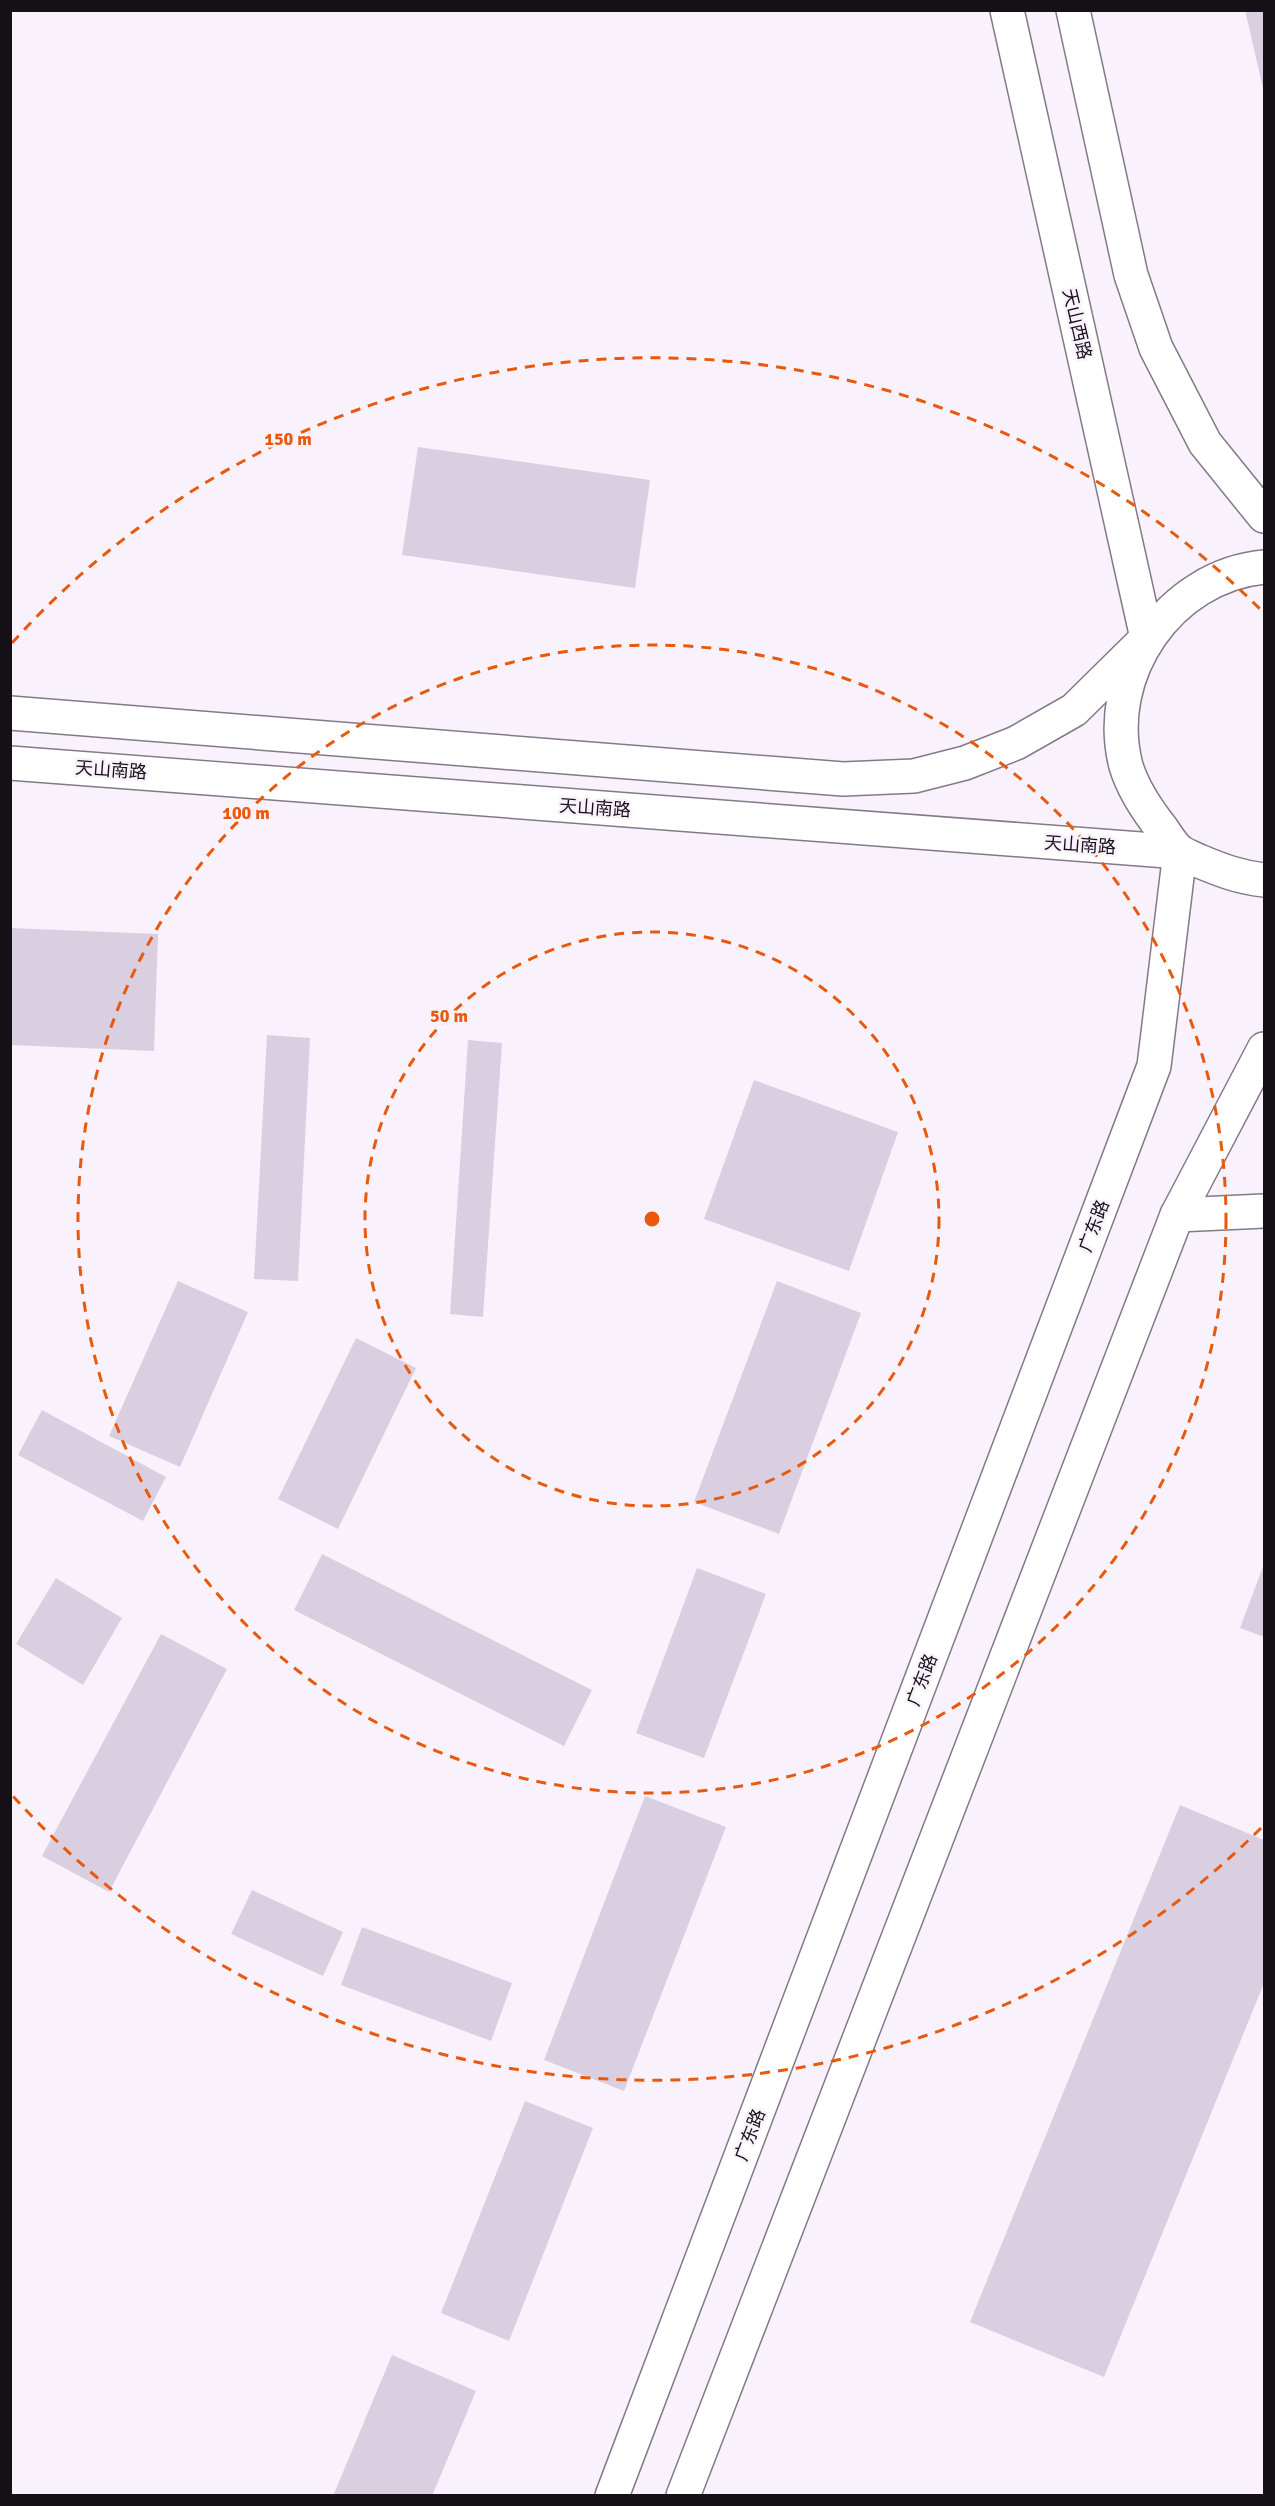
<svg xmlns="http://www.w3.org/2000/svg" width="1275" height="2506" font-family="Signika,'Noto Sans SC',sans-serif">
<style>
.building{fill:#dacfe1}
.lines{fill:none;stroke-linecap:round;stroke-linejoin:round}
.tertiary-casing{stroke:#84798a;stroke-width:36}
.secondary-casing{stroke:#84798a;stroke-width:36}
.primary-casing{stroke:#84798a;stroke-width:36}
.tertiary{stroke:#fff;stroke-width:33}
.secondary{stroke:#fff;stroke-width:33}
.primary{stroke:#fff;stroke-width:33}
.ring{fill:none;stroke:#e8590c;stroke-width:3;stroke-dasharray:10 8}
.labels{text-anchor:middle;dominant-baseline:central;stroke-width:5;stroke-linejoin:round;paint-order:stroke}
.street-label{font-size:18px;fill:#141016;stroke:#f9f2fd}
.centre{fill:#e8590c;stroke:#f9f2fd;stroke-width:3}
.ring-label{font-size:18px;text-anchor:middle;font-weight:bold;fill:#e8590c;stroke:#f9f2fd;stroke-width:5;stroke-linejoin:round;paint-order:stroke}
</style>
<rect width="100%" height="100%" fill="#f9f2fd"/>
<!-- building -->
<path class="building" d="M1245 10H1264V93Z
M418 447 650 480 635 588 402 555Z
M10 928 158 934 154 1051 10 1045Z
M267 1035 310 1038 298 1281 254 1279Z
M468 1040 502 1043 483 1317 450 1314Z
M754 1080 898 1132 849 1271 704 1219Z
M178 1281 248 1312 180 1467 109 1436Z
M777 1281 861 1313 779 1534 694 1502Z
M356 1338 416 1368 338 1529 278 1499Z
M42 1410 166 1477 143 1521 18 1455Z
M322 1554 592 1690 564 1746 294 1610Z
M1264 1564V1637L1240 1628Z
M697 1568 766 1594 704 1758 636 1733Z
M56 1578 122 1618 83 1685 16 1644Z
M161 1634 227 1669 109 1892 42 1856Z
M645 1796 726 1827 624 2091 544 2060Z
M1180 1805 1264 1840V1983L1104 2377 970 2322Z
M252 1890 343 1932 323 1976 231 1934Z
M362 1927 512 1983 491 2041 341 1985Z
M525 2101 593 2128 509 2341 441 2313Z
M392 2355 476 2391 432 2496H333Z"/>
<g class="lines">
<defs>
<path id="tertiary" d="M1177 1215 1264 1211"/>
<path id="secondary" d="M10 713 843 779 914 776 965 763 1016 743 1074 710 1147 638
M10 763 1180 852"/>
<path id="primary" d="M1007 10 1147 638
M1073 10 1131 275 1156 348 1205 443 1264 516
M1264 567C1170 576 1102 674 1126 766 1133 789 1147 810 1162 829 1167 836 1172 845 1179 851 1184 855 1193 858 1199 861 1223 871 1239 877 1264 880
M612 2496 1154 1066 1180 852
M683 2496 1177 1215 1264 1049"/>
</defs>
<!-- tertiary casing -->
<use href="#tertiary" class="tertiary-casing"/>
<!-- secondary casing -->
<use href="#secondary" class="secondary-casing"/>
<!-- primary casing -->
<use href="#primary" class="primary-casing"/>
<!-- tertiary -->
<use href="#tertiary" class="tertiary"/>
<!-- secondary -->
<use href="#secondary" class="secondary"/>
<!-- primary -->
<use href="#primary" class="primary"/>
</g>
<!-- distance rings -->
<g class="ring">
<circle cx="652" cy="1219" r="287"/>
<circle cx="652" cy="1219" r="574"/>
<path d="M1261 1828A861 861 0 0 1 12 1795M12 643A861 861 0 0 1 1261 610"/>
</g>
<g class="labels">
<!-- street labels -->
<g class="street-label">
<text transform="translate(1077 324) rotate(77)">天山西路</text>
<text transform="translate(111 770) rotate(4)">天山南路</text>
<text transform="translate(595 808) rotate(4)">天山南路</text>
<text transform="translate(1080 845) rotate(4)">天山南路</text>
<text transform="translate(1094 1226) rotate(-69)">广东路</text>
<text transform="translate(922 1680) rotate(-69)">广东路</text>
<text transform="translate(750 2135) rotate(-69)">广东路</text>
</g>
</g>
<circle cx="652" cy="1219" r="9" class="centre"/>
<g class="ring-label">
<text x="288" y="445">150 m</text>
<text x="246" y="819">100 m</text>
<text x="449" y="1022">50 m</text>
</g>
<!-- border -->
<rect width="1275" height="2506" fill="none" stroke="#141016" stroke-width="24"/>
</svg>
